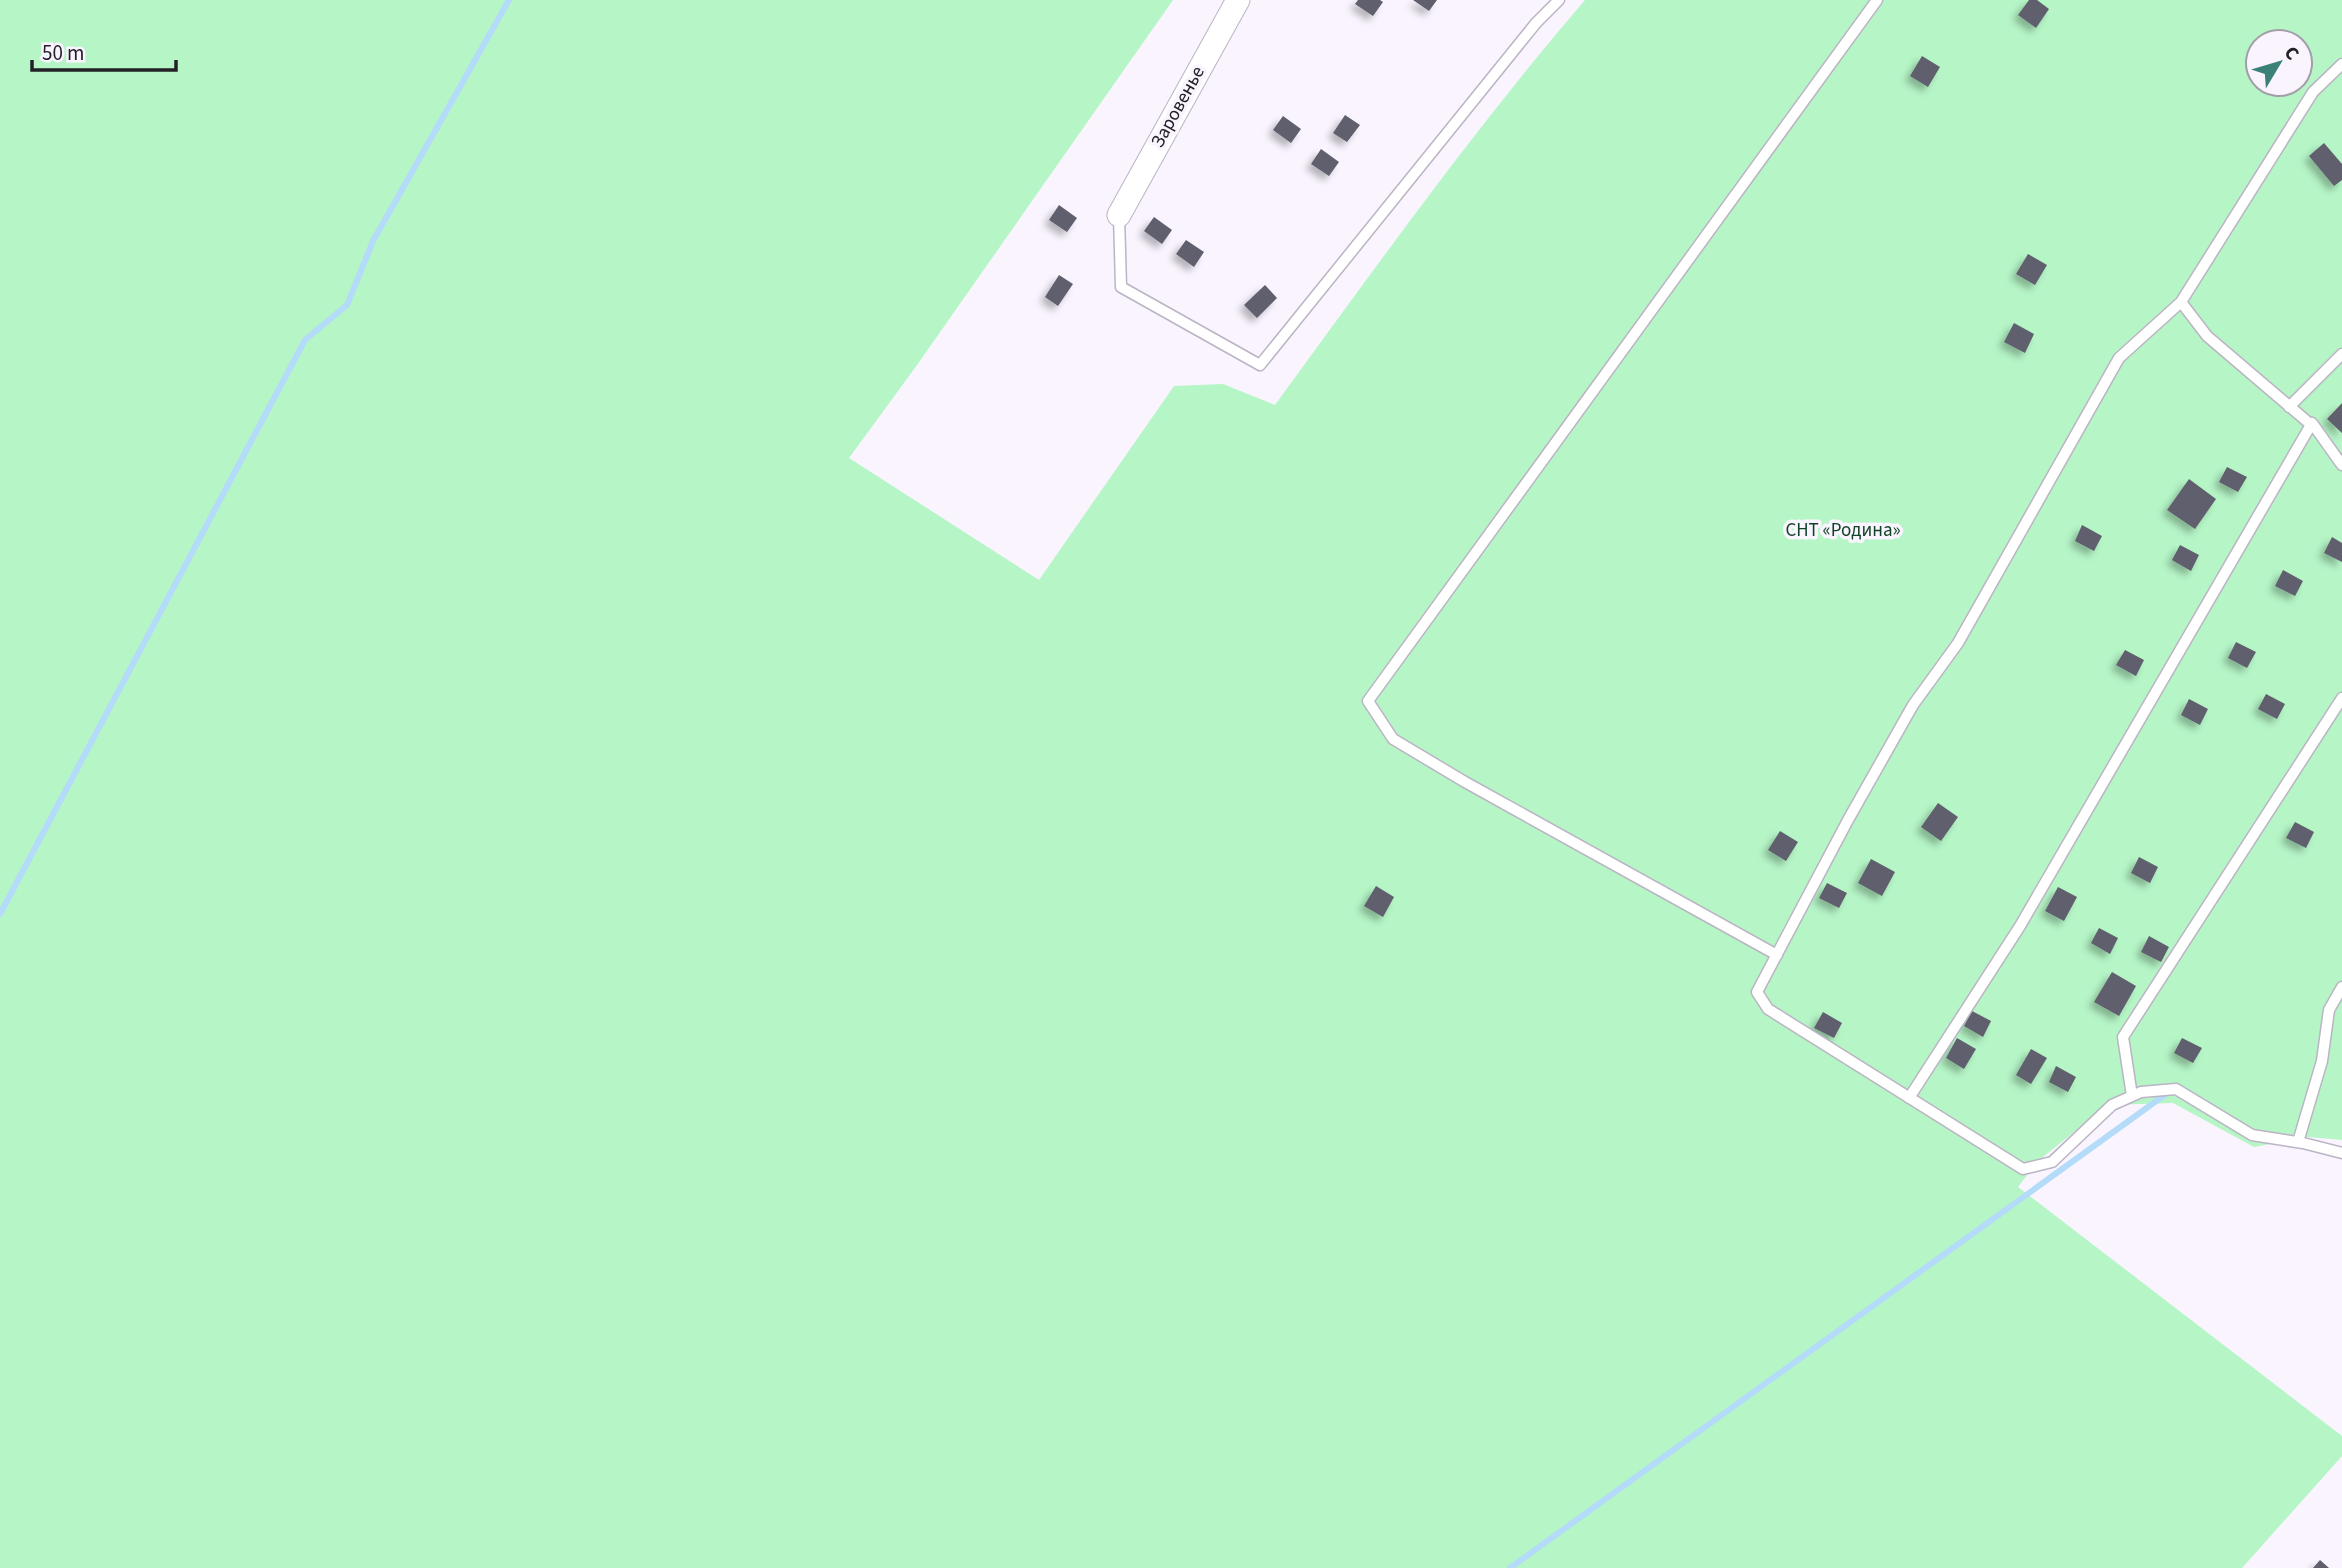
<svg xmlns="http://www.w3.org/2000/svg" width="2342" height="1568" font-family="'Source Sans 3',sans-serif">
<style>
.green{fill:#b5f5c6;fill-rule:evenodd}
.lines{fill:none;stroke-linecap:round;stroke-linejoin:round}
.stream{stroke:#b4dbf9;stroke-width:6}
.building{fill:#605e6d;filter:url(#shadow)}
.service-casing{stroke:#bbb4c4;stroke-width:13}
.minor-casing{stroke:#bbb4c4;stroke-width:25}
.service{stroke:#fff;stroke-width:10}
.minor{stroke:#fff;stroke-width:23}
.labels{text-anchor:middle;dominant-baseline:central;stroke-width:7;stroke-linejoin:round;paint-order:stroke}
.street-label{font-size:19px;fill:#232026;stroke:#f9f4fe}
.park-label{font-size:19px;fill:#114425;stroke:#f9f4fe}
</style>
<defs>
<filter id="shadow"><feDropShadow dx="-5" dy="5" stdDeviation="3.5" flood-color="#0004"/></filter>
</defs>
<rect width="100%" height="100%" fill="#f9f4fe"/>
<!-- green -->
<path class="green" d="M0 0H1173L917 365 849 458 1039 580 1174 386 1223 384 1275 405C1375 268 1474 129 1585 0H2342V1140L2308 1137 2254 1147 2173 1103 2107 1105 2037 1162 2018 1187 2342 1436V1456L2242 1568H0ZM2258 42H2300V84H2258Z"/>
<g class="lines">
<!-- stream -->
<path class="stream" d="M0 914 305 340 347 305 373 241 509 0
M1510 1568 2166 1094"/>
</g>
<!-- building -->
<path class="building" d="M1358 0H1380L1383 2 1373 16 1355 4Z
M1413 0H1437L1429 11Z
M2029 0H2037L2049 9 2036 28 2018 15Z
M1922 56 1940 67 1928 87 1910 76Z
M1345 115 1360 125 1347 142 1333 133Z
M1283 116 1301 129 1291 143 1273 130Z
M2324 143 2342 164V180L2334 186 2309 156Z
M1321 149 1339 162 1329 176 1311 164Z
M1059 205 1077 218 1067 232 1049 220Z
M1154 217 1172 230 1162 244 1144 231Z
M1186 240 1204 252 1194 267 1176 254Z
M2028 254 2047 265 2035 285 2016 274Z
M1059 275 1073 284 1058 306 1045 297Z
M1265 285 1277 298 1257 318 1244 305Z
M2014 323 2034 334 2025 353 2004 342Z
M2342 403V433L2327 419Z
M2227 467 2247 477 2238 492 2219 482Z
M2189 479 2216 499 2195 529 2167 510Z
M2082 525 2102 536 2094 551 2075 541Z
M2332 537 2342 543V562L2324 553Z
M2180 545 2199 555 2191 571 2172 560Z
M2283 570 2303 581 2295 596 2275 586Z
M2236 642 2256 652 2247 668 2228 658Z
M2125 650 2144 660 2136 676 2116 665Z
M2266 694 2285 704 2277 719 2258 709Z
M2189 699 2208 709 2200 725 2181 715Z
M1938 803 1958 817 1941 841 1921 827Z
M2295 822 2314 832 2306 848 2286 838Z
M1780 831 1798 842 1786 861 1768 850Z
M2139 857 2158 867 2150 883 2131 873Z
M1871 859 1895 872 1882 896 1858 883Z
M1827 883 1847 893 1839 908 1819 898Z
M1376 886 1394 897 1383 917 1364 906Z
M2058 887 2077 897 2064 921 2045 911Z
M2099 928 2118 938 2110 954 2091 943Z
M2149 936 2169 947 2161 962 2141 952Z
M2112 972 2136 986 2119 1016 2094 1002Z
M1972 1011 1991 1021 1983 1037 1964 1026Z
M1823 1012 1842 1023 1834 1038 1814 1028Z
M1957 1038 1976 1049 1964 1069 1946 1058Z
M2182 1038 2202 1048 2193 1063 2174 1053Z
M2031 1049 2047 1058 2031 1084 2016 1075Z
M2056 1066 2076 1077 2068 1092 2049 1082Z
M2320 1560 2329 1568H2313Z"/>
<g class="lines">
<defs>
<path id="service" d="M2342 64 2313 92 2181 302 2119 358 1958 643 1913 705 1848 820 1757 992 1768 1009 2023 1169 2052 1162 2112 1105 2141 1092 2176 1089 2252 1135 2303 1143 2342 1153
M1119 215 1121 287 1260 365 1536 23 1559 0
M2289 407 2342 354
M2312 423 2342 465
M1777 955 1465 782 1393 739 1368 701 1877 0
M2132 1096 2123 1037 2342 698
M1909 1098 2020 926 2312 423H2309L2207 336 2181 302
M2298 1142 2322 1061 2329 1010 2342 987"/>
<path id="minor" d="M1119 215 1238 0"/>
</defs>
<!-- service casing -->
<use href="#service" class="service-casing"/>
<!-- minor casing -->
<use href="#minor" class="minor-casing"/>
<!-- service -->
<use href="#service" class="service"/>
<!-- minor -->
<use href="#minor" class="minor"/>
</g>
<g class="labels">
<!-- street labels -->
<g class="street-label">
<text transform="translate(1178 107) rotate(-61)">Заровенье</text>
</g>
<!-- park labels -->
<g class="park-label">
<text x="1843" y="530">СНТ «Родина»</text>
</g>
</g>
<!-- north arrow -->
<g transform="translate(2279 63) rotate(52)"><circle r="33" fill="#f9f4fe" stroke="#a39fa8" stroke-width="2"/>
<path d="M0-5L12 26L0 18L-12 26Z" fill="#3b8178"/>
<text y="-10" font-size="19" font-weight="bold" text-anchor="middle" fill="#232026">С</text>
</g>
<!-- scale -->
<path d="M32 60v10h144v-10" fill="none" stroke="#232026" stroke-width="3.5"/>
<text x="42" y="60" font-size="21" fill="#232026" stroke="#f9f4fe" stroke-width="5" paint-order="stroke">50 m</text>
</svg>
